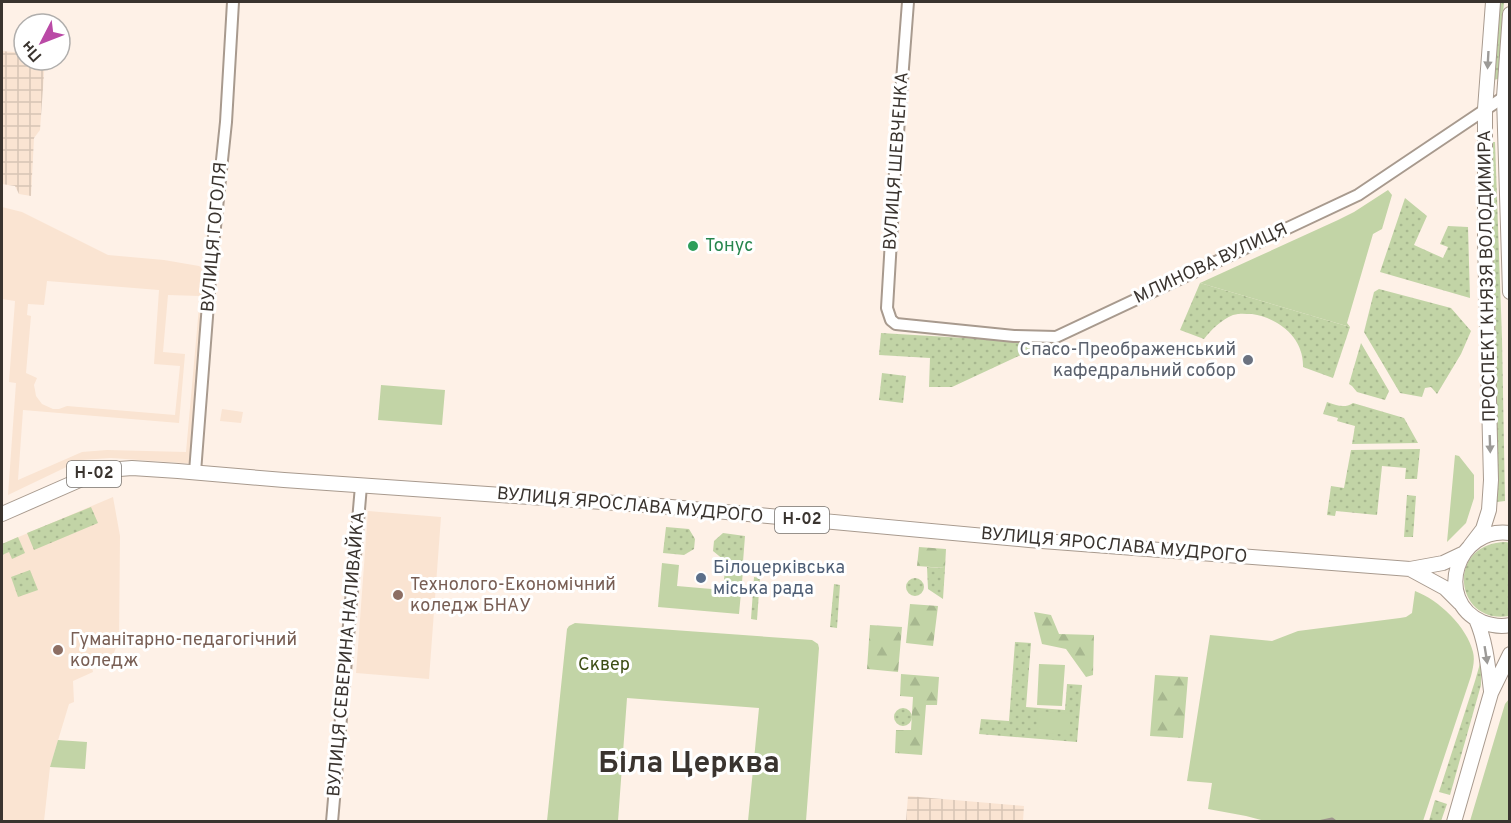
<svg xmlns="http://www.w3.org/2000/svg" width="1511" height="823" font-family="Overpass,sans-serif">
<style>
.built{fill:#fae4d2;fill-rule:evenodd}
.industrial{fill:url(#industrial-grid)}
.grass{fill:url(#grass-dots)}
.forest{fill:url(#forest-firs)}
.park{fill:#c2d4a6}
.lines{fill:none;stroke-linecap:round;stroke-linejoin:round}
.minor-casing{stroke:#a89a8e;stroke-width:14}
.major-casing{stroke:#a89a8e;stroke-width:16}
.minor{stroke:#fff;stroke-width:10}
.major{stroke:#fff;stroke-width:14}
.rail{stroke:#9f958e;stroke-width:3}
.oneway{fill:#9c9a97}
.leisure-dot{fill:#2e9e5b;stroke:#fff;stroke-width:2}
.worship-dot{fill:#6b7280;stroke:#fff;stroke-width:2}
.service-dot{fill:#5c6f8a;stroke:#fff;stroke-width:2}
.education-dot{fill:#8d6e63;stroke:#fff;stroke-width:2}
.labels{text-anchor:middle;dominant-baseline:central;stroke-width:6;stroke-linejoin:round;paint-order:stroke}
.shield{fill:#fff;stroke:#75716d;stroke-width:1.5}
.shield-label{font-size:16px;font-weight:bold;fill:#3a342f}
.street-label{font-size:18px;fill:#3a342f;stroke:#fff}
.leisure-label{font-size:18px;fill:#27864d;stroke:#fff;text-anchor:start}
.worship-label{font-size:18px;fill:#5b616d;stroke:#fff;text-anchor:end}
.service-label{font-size:18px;fill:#4e5e75;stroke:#fff;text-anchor:start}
.education-label{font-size:18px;fill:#785e54;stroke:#fff;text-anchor:start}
.park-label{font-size:18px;fill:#3d4e14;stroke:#fff}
.town-label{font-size:30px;font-weight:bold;fill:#3a342f;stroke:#fff}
</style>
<defs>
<pattern id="industrial-grid" width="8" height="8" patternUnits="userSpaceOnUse" patternTransform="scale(1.5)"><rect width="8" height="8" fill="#fae4d2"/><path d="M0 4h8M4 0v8" fill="none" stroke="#d7c4b5"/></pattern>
<pattern id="grass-dots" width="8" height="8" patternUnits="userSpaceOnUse" patternTransform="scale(1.5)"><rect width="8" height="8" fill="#c2d4a6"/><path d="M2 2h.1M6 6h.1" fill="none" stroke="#a7b78f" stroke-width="1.8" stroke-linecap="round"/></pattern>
<pattern id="forest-firs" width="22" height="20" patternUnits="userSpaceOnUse" patternTransform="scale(1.5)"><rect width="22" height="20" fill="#c2d4a6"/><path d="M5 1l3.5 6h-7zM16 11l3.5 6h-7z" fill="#a7b78f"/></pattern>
</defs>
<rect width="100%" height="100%" fill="#fef1e7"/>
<!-- built -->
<path class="built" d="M2 207 22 212 108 255 164 260 199 266 206 271 196 464 111 458 81 460 8 495 16 383 9 382 15 301 2 299ZM47 281 159 290 154 364 180 366 175 415 67 406 59 409H53L42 404 36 396 35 390 34 385 37 378 26 373 31 316 27 315 28 304 44 305ZM168 295 200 296 186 452 107 450 82 452 18 480 23 410 179 423 185 354 163 352Z
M222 409 243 412 241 423 220 421Z
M113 497 120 536 119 640 111 660 92 667 93 672 73 681 74 702 69 704 50 767 44 821 2 822V544Z
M368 511 441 517 429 679 356 673Z"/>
<!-- industrial -->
<path class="industrial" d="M2 51 24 53V60H45L40 130 34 138 31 196 19 194 15 186 2 184Z
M908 796 1024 806 1023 821H906Z"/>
<!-- grass -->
<path class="grass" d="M1499 2H1504L1498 79 1493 80Z
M1491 142H1495L1502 338 1505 501 1497 502Z
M1405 198 1427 216 1414 245 1443 258 1448 247 1440 244 1448 226 1468 227 1470 298 1380 272Z
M1200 283 1350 327 1333 378 1303 367C1304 338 1279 318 1252 314 1245 314 1240 313 1233 315 1221 320 1212 329 1204 339L1180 330Z
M1379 289 1451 308 1471 331 1461 354 1437 394 1431 387 1425 388 1422 397 1400 393 1364 332 1374 292Z
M881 333 1015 341 1029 344 1031 347 1025 353 952 387H929L930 358 879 355Z
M1361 343 1389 391 1385 400 1357 392 1352 386 1349 384Z
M882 373 906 376 903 403 879 400Z
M1327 402C1336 405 1344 409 1353 403L1404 418 1418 443 1352 444 1355 426 1337 421 1338 418 1323 414Z
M1420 449 1417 479H1405L1406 468 1382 466 1377 515 1336 511 1335 516 1327 515 1331 486 1344 488 1351 450Z
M1407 495 1416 496 1413 537H1404Z
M91 507 98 523 34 550 27 533Z
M666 527 689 529 695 539 694 549 684 555 663 553Z
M723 533 745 536 743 562 724 560 713 551 714 541Z
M18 537 25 553 12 559 9 552 2 555V544Z
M1506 542 1510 543 1509 616C1454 625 1445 543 1506 542Z
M927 567 945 568 943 599 928 589Z
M30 570 38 590 18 597 11 577Z
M754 577 760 578 757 620 751 619Z
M906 587a9 9 0 1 1 18 0a9 9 0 1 1-18 0Z
M834 584 840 585 837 628 830 627Z
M1015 642 1031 643 1026 707 1065 710 1067 684 1082 685 1077 742 979 734 981 719 1009 721Z
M1481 660V685L1450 795 1439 792 1475 681Z
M894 717a9 9 0 1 1 18 0a9 9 0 1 1-18 0Z
M1435 800 1447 804 1441 821H1429Z"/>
<!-- forest -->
<path class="forest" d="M919 547 946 549 945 568 917 566Z
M910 604 938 606 933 646 906 643Z
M1034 612 1051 615 1059 634 1094 635 1093 675 1086 677 1066 649 1042 644Z
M870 625 902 627 898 672 867 669Z
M901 674 939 677 937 705H926L922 755 895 753 896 730H911L913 697 900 696Z
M1155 675 1188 677 1183 738 1150 736Z"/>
<!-- park -->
<path class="park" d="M1388 190 1392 195 1382 229 1373 234 1347 323 1350 327 1200 283 1338 220 1354 212Z
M381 385 445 390 442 425 378 420Z
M1455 455 1459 456 1474 475V498L1466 523 1447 542Z
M662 563 679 565 677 586 723 590 725 569 743 571 739 614 658 607Z
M1415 591C1439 600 1467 627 1473 652 1475 660 1473 668 1471 676L1423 821H1265L1246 816 1208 809 1212 783 1187 781 1210 635 1272 641 1298 631 1400 618 1406 617 1412 613Z
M575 623 812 640 818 644 819 648 806 821H748L759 708 627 698 618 821H547L567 629 569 626Z
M1039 664 1065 665 1062 706 1037 705Z
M1509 699V821H1470L1505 704Z
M1038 711 1071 714 1069 735 1037 732Z
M58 740 87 742 85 769 50 767Z"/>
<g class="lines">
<defs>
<path id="minor" d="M908 2 895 172 887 308 891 320 896 324 1014 336 1056 337 1358 195 1504 97
M195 472 211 265 226 122 233 2
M332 822 361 486"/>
<path id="major" d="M1510 14 1504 97 1510 292
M2 514 91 475 107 470 132 468 178 471 284 480 660 506 1029 540 1410 569 1443 563 1462 554
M1510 533C1457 526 1433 600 1482 622 1490 625 1501 627 1510 625
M1470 546 1483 529 1489 510 1491 480 1485 240V109L1493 2
M1410 569 1445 588 1460 603
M1476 619C1486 642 1488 666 1491 691
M1454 822 1491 693 1510 654"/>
</defs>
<!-- minor casing -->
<use href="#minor" class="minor-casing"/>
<!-- major casing -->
<use href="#major" class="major-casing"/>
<!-- minor -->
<use href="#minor" class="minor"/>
<!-- major -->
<use href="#major" class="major"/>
<!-- rail -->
<path class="rail" d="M1318 822 1332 819 1336 822"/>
</g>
<!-- one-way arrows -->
<defs><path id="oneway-solid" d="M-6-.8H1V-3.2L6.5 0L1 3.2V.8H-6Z" transform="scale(1.5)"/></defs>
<g class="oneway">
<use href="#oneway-solid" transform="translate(1488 60) rotate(93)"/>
<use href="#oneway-solid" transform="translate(1490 444) rotate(88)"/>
<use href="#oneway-solid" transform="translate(1486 655) rotate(81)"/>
</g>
<!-- markers -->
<circle class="leisure-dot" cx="693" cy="246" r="6"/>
<circle class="worship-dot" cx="1248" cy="360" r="6"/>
<circle class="service-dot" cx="701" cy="578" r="6"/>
<g class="education-dot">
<circle cx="398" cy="595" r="6"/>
<circle cx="58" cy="650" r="6"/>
</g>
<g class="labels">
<!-- shield labels -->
<g class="shield">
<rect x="67" y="461" width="54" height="26" rx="4.5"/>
<rect x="775" y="507" width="54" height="26" rx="4.5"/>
</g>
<g class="shield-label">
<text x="94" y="474">Н-02</text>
<text x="802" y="520">Н-02</text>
</g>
<!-- street labels -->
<g class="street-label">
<text transform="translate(897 161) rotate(-86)">ВУЛИЦЯ ШЕВЧЕНКА</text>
<text transform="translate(215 237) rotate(-85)">ВУЛИЦЯ ГОГОЛЯ</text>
<text transform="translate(1211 264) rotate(-25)">МЛИНОВА ВУЛИЦЯ</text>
<text transform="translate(1488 276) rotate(-91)">ПРОСПЕКТ КНЯЗЯ ВОЛОДИМИРА</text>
<text transform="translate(630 506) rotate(5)">ВУЛИЦЯ ЯРОСЛАВА МУДРОГО</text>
<text transform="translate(1114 546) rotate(5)">ВУЛИЦЯ ЯРОСЛАВА МУДРОГО</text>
<text transform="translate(347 654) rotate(-85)">ВУЛИЦЯ СЕВЕРИНА НАЛИВАЙКА</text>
</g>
<!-- leisure labels -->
<g class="leisure-label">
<text x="705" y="246">Тонус</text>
</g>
<!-- worship labels -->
<g class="worship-label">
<text x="1236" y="350">Спасо-Преображенський<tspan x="1236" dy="21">кафедральний собор</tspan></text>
</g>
<!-- service labels -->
<g class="service-label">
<text x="713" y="568">Білоцерківська<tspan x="713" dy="21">міська рада</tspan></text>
</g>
<!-- education labels -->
<g class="education-label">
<text x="410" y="585">Технолого-Економічний<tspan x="410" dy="21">коледж БНАУ</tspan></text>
<text x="70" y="640">Гуманітарно-педагогічний<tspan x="70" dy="21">коледж</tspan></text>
</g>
<!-- park labels -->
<g class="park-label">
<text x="604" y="665">Сквер</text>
</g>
<!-- town labels -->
<g class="town-label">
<text x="689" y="764">Біла Церква</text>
</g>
</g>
<!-- border -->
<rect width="1511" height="823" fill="none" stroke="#3a342f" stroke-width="6"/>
<!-- north arrow -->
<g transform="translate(42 42) rotate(228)"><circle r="28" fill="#ffffff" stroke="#b0aeac" stroke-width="1.5"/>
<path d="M0-4.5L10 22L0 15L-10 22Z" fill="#ba4aa6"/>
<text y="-9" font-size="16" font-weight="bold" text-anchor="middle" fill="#3a342f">Пн</text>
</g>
</svg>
